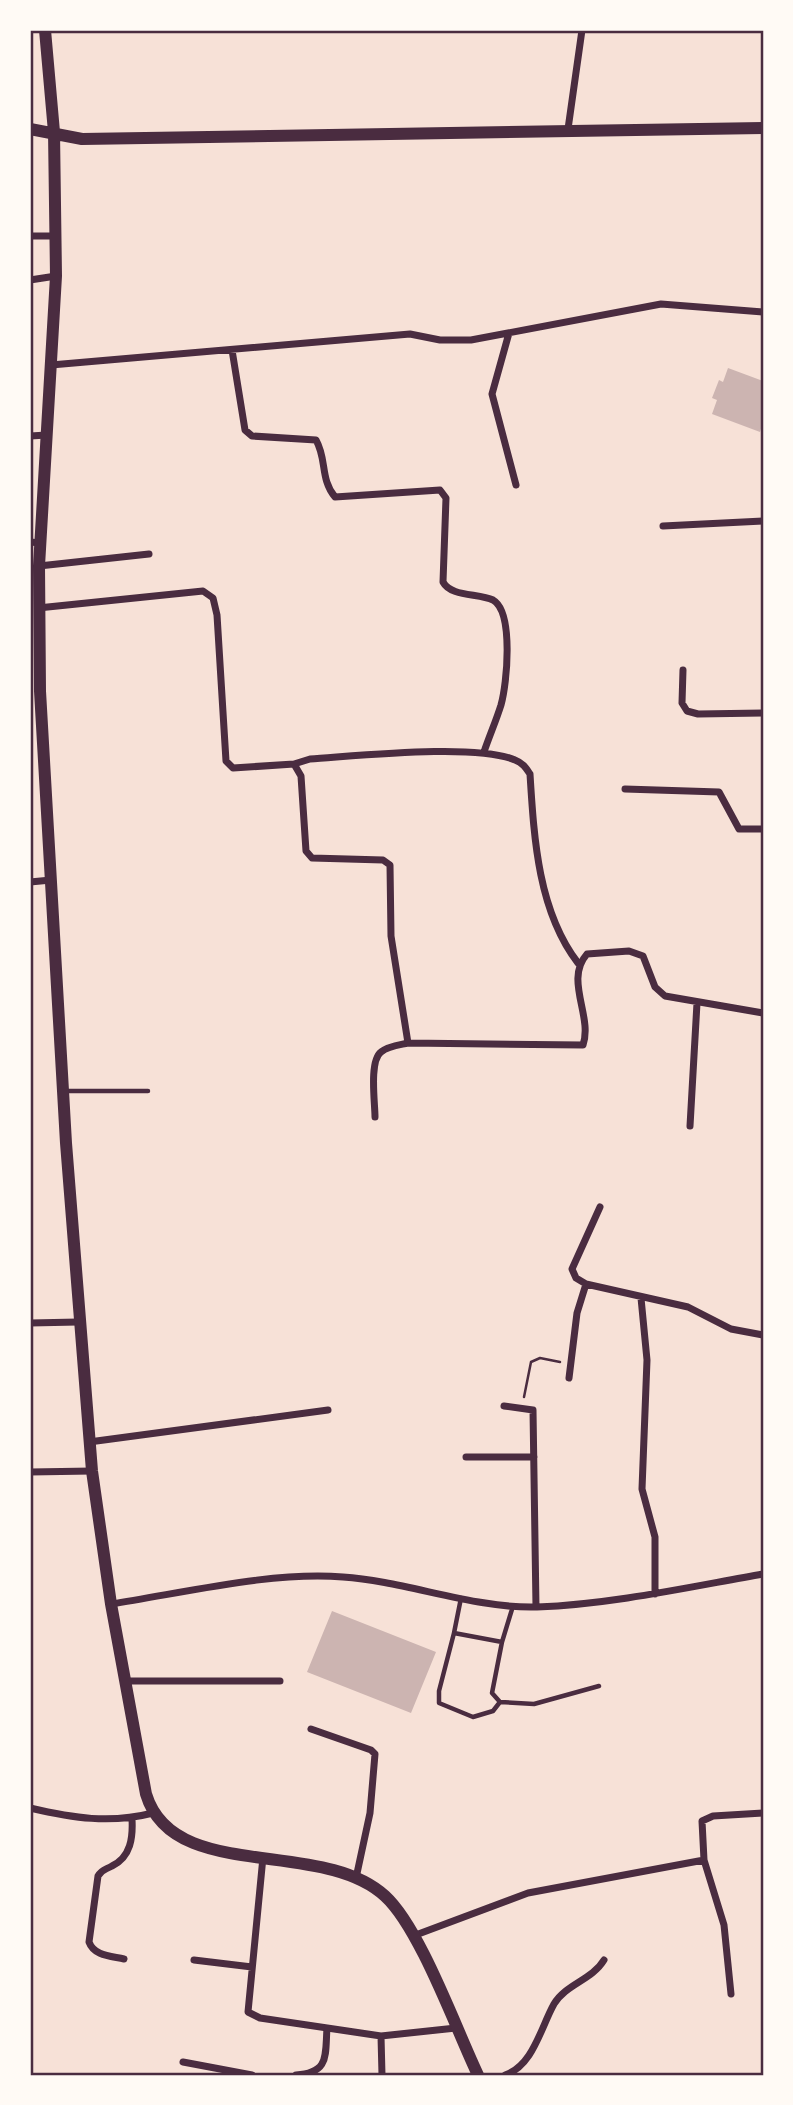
<svg xmlns="http://www.w3.org/2000/svg" width="793" height="2105" font-family="'PT Sans',sans-serif">
<style>
.building{fill:#ccb4b1}
.lines{fill:none;stroke-linecap:round;stroke-linejoin:round}
.path{stroke:#4a2c40;stroke-width:2.5}
.service{stroke:#4a2c40;stroke-width:4.5}
.minor{stroke:#4a2c40;stroke-width:7}
.secondary{stroke:#4a2c40;stroke-width:12}
.neatline{fill:none;stroke:#4a2c40;stroke-width:2.5}
</style>
<rect width="100%" height="100%" fill="#f7e1d7"/>
<!-- building -->
<path class="building" d="M728 368 763 381V422L760 432 712 414 717 400 712 398 719 380 723 382Z
M332 1611 436 1652 411 1713 307 1672Z"/>
<g class="lines">
<!-- path -->
<path class="path" d="M524 1397 531 1362 540 1358 560 1362"/>
<!-- service -->
<path class="service" d="M64 1091H148
M461 1598 454 1633 502 1642 492 1693 500 1702 534 1704 599 1686
M454 1633 439 1691V1703L473 1717 493 1711 500 1702
M502 1642 513 1606"/>
<!-- minor -->
<path class="minor" d="M568 129 582 30
M30 236H55
M30 280 56 276
M509 333 492 394 516 485
M232 350 245 430 252 436 316 440C327 459 320 479 335 497L440 490 446 498 443 582C451 597 479 593 493 600 514 612 507 684 501 705 496 721 489 737 484 752
M51 365 410 334 440 340H471L661 304 763 312
M30 436 47 435
M663 526 763 521
M30 542 41 543
M39 566 149 554
M38 608 203 591 213 598 217 615 226 761 233 768 294 764 301 776 306 851 312 858 383 860 390 865 391 936 408 1043 583 1045C593 1016 564 980 587 954L629 951 643 956 655 987 665 996 763 1013
M683 670 682 703 687 711 698 714 763 713
M294 764 310 759C357 756 476 743 515 760 523 763 526 768 530 774 534 838 538 911 578 963
M625 789 719 792 739 829H763
M30 882 51 880
M375 1117C375 1103 369 1061 381 1052 388 1046 399 1045 408 1043
M690 1126 697 1003
M600 1207 572 1269 576 1278 586 1284 688 1307 731 1329 763 1335
M641 1298 647 1360 642 1489 655 1537V1594
M30 1323 78 1322
M569 1378 577 1313 586 1284
M504 1406 533 1410 536 1607
M89 1442 328 1410
M466 1457H534
M30 1472 92 1471
M111 1604C183 1593 272 1571 343 1577 404 1581 476 1609 537 1607 613 1604 689 1587 763 1574
M125 1681H280
M311 1729 371 1750 375 1754 370 1813 356 1878
M30 1808C73 1818 110 1824 153 1813
M263 1857 248 2012 260 2018 381 2036
M704 1860 724 1925 731 1994
M413 1936 528 1893 704 1860 702 1821 713 1816 763 1813
M124 1959C111 1956 94 1956 89 1942L98 1876C102 1869 105 1870 112 1866 131 1857 133 1837 132 1819
M194 1960 252 1967
M183 2062 252 2075
M296 2075C330 2073 325 2055 327 2028
M382 2075 381 2036 456 2028
M505 2075C533 2066 541 2027 554 2004 566 1984 592 1980 604 1960"/>
<!-- secondary -->
<path class="secondary" d="M45 30 54 132 56 276 39 566 40 691 66 1143 92 1471 111 1604 146 1794C173 1884 321 1837 385 1896 420 1928 456 2029 478 2075
M30 129 82 139 763 128"/>
</g>
<!-- border -->
<rect width="793" height="2105" fill="none" stroke="#fffaf5" stroke-width="63"/>
<rect x="32" y="32" width="730" height="2042" class="neatline"/>
</svg>
